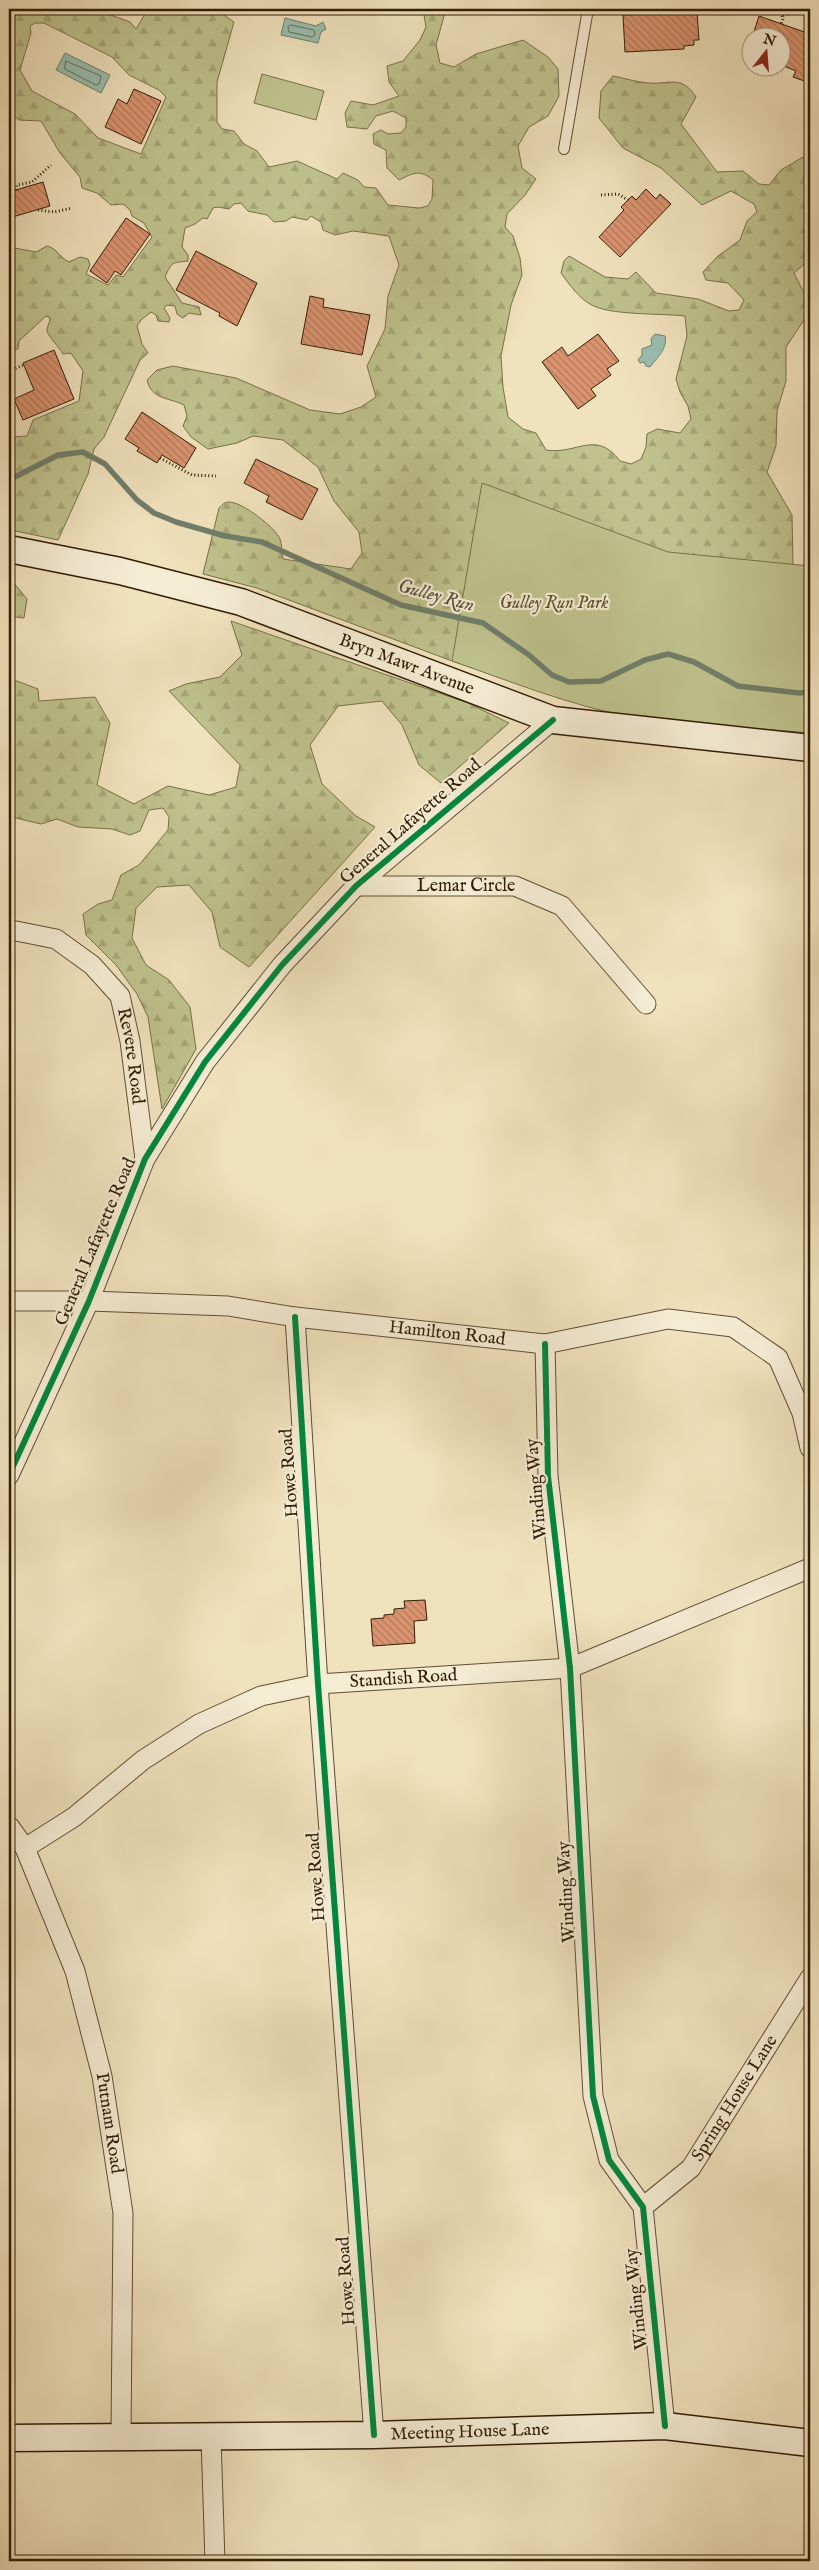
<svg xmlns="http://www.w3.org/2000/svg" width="819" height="2570" font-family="'IM FELL English',serif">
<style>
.forest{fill:url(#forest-firs);stroke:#787048;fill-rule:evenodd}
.park{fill:#bfc28d;stroke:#787048}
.water{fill:#9abeaf;stroke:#707e6a}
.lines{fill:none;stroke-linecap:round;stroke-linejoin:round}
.shore{stroke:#666e59;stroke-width:1}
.stream{stroke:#707e6a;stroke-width:5.5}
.building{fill:url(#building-back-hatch);stroke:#311d03}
.lane-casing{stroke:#614e32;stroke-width:12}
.street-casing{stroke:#614e32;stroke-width:21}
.secondary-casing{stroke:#311d03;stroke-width:29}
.path{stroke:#311d03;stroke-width:3;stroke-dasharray:1 2.5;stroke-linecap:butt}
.lane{stroke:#f5ecd4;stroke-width:10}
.street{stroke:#f5ecd4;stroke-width:19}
.secondary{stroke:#f5ecd4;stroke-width:26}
.cycleway-casing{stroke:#f5ecd4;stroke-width:9}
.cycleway{stroke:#00873e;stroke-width:6}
.labels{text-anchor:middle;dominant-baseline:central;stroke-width:4.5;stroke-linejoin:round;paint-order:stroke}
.park-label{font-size:18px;font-style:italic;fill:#5c4f2c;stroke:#f5ecd4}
.street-label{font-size:18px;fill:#311d03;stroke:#f5ecd4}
.water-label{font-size:19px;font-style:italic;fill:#504d37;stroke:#f5ecd4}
</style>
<defs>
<pattern id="forest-firs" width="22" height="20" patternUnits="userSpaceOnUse" patternTransform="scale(1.25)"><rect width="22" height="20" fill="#bfc28d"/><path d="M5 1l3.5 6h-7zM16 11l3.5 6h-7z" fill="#a5a678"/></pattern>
<pattern id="building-back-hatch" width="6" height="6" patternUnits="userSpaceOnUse" patternTransform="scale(1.25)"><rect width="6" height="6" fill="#db9470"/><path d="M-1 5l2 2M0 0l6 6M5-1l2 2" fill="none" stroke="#b2785a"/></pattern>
</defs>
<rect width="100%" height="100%" fill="#f0e2bd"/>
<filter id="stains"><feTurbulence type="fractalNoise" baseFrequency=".004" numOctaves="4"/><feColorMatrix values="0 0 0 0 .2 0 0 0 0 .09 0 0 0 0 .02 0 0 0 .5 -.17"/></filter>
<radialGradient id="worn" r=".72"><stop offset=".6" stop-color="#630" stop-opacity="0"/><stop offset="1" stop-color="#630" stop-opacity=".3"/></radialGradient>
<!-- forest -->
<path class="forest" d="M9 9H94L130 22 136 29 148 9H220L221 13 234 22 217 82V122L222 129 234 131 244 144 257 151 269 167 297 161 337 179 343 173 358 180 364 187 376 188 388 205 419 208 428 206 432 199 433 180C420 169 413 173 399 180L387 168 386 150 374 144 373 134 381 130 388 134 401 133 406 127V118L393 111 376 116 367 129 347 127 345 113 351 101 373 105 399 96 389 82 387 66 403 61 420 40 426 27 423 9H446L436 45 440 63 454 67 476 54 523 40 548 57 558 69 559 96 548 116 529 127 518 146 522 168 536 179 525 195 507 214 505 227 513 236 520 258 522 275 511 305 501 356 503 387 508 417 523 429 536 433 546 450C577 455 596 429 620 461L631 464 641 459 646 447 647 434 657 429 680 433 691 419 688 406 680 392 676 379 687 336 685 316C661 313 609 316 590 304 579 298 568 283 561 273L564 261 569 256 605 277 628 279 636 272 656 293 698 299 729 311 739 310 744 300 728 283 706 280 703 272 718 256 740 240 747 221 757 212 754 204 731 191 702 205 661 168 623 148 599 118 601 91 613 76C624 78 636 82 648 83 669 85 681 74 696 97L681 124 717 172 743 171 759 184 769 185 781 170 810 153V259L794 273 810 305V311L786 347V381L777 411 776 446 767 472 792 515 793 566H810V733L604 711 452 661 257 588 203 574 219 508C222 505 224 502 229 502 242 502 275 527 280 539 282 545 282 553 283 559L351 569 362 553 359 532 334 501 318 467 283 440 253 436 237 443 208 449 191 437 183 426 187 416 184 405C168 397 152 400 147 380L157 370 173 366 236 378 310 410 340 414 361 407 376 397 367 366 385 329 388 296 399 265 389 236 353 231 335 235 323 230 321 222 311 216 307 220 292 217 286 221 274 222 267 215 248 211 241 203 234 204 229 209 218 207 213 208 207 219 203 218 195 224 185 228 182 247 188 255V261C172 263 172 261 165 277L182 303 199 307 201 315 189 313 183 318 177 314 175 306 167 305 164 308 170 318 169 322 158 321 156 315 151 312 141 320 137 326 142 344 148 353 140 360 104 437 94 449 88 474 58 540 11 530 9 525V437L27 436 33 420 79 401 83 371 71 353 63 354C60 348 46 334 47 330 47 326 50 323 50 318L46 316 19 341 18 349 9 351V247L36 252 47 246C58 249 59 257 69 262L80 257 88 259 90 265 86 274 108 285 116 275 123 277 152 237 144 223 132 216 130 210 123 204 111 205 97 193 82 188 80 177 60 153 41 121 19 120 9 112ZM35 23H44L112 57 129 75 159 90 166 97 141 154 98 138 75 114 32 91 20 70 31 33 30 26Z
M9 577 27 599 24 618 9 616Z
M231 621 468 703 509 723 441 783 419 765 402 725 382 701 338 706 310 745 322 784 356 816 375 827 249 967 220 947 212 912 189 885 157 887 136 908 132 938 146 965 169 980 190 1007 196 1049 162 1109 148 1017 137 994 116 965 86 935 83 914 98 904 112 900 121 875 139 865 168 830 169 817 163 808 149 810 140 831 130 835 112 829 78 827 57 819 41 824 12 817 9 819V681H17L38 689 39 701 95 697 110 723 97 785 134 804 168 786 209 795 236 787 240 765 169 691 186 684 220 677 242 655Z"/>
<!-- park -->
<path class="park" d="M262 74 324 91 316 120 254 103Z
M482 483 668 552 810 566V733C752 727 693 729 635 718 572 706 512 682 452 661Z"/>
<!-- water -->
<path class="water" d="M285 18 316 26 323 22 326 29 321 32 318 43 281 35Z
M65 53 110 75 101 93 56 70Z
M655 334 665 336C668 348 657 358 650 367L646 366 644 362 640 363 638 360 642 355V349L652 345 651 339Z"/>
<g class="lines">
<!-- shore -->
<path class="shore" d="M291 25 314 30 315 35 312 37 289 32 288 27Z
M66 61 101 76 99 84 96 85 65 69Z"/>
<!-- stream -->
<path class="stream" d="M9 480 58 455 83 452 105 464 137 500 154 513 176 522 225 536 262 542 401 605 483 623 529 655 552 675 569 682 601 681 645 660 668 654 694 662 738 686 799 693 810 692"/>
</g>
<!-- building -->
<path class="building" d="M683 11V13L697 12 699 40H694V45L684 46V49L625 52 623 15Z
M759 16 810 34V83L793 77 796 71 786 67 782 60V38H752Z
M134 89 161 101 141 144 105 127 118 99 127 104Z
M43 182 50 206 9 218V192Z
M646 189 656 199 660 194 671 204 620 257 599 237 624 210 621 207 632 196 636 200Z
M126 218 150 234 121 275 115 271 107 283 90 271Z
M196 251 257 283 237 326 219 316 220 313 176 290Z
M310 296 324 299 323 307 370 315 362 355 301 344Z
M598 334 619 361 607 369 611 375 591 389 596 396 578 409 542 362 562 347 568 356Z
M54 350 74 399 23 420 14 399 34 390 23 363Z
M142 412 196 448 184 468 162 455 157 463 137 451 139 448 125 439Z
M256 459 318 489 302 520 266 502 269 496 244 483Z
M425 1600 427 1620 414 1621 415 1643 373 1646 371 1619 384 1618V1615L394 1614V1609L405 1608 404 1601Z"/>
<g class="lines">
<defs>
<path id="lane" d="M564 149 588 9"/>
<g id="street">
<path id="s1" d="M356 886H515L562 906 646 1004"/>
<path id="s2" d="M9 932 16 931 56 939 92 965 120 996 130 1041 145 1159"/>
<path id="s3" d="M9 1301H89L228 1306 295 1317 545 1344 668 1319 733 1327 778 1358 802 1413 810 1448"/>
<path d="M295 1317 318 1684 374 2435"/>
<path d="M545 1344 548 1476 570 1668 593 2096 609 2160 643 2207 665 2426"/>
<path d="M9 1475 89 1301 145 1159 205 1062 282 965 356 886 553 720"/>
<path id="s4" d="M9 1826 25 1848 75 1971 102 2076 123 2213 121 2437"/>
<path id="s5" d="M25 1848 74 1817 143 1760 199 1724 261 1696 318 1684 570 1668 810 1568"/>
<path id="s6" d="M643 2207 691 2168 810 1978"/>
<path d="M211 2438 215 2561"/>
</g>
<g id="secondary">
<path id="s7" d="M9 549 120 571 241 602 553 720 810 748"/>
<path id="s8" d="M9 2438 374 2435 665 2426 810 2443"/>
</g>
</defs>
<!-- lane casing -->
<use href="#lane" class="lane-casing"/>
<!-- street casing -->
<use href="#street" class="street-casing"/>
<!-- secondary casing -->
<use href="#secondary" class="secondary-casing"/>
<!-- path -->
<path class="path" d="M780 9 783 19 781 24
M783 16 799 9 810 13
M16 190 17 185 32 182 51 165
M601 195 618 194 628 200
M38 210 54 212 72 208
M9 371 24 365
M160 458 192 475 216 476"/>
<!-- lane -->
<use href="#lane" class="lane"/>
<!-- street -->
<use href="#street" class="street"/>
<!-- secondary -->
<use href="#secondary" class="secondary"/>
<defs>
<path id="cycleway" d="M295 1317 318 1684 374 2435
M545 1344 548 1476 570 1668 593 2096 609 2160 643 2207 665 2426
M9 1475 89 1301 145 1159 205 1062 282 965 356 886 553 720"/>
</defs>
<!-- cycleway casing -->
<use href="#cycleway" class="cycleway-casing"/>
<!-- cycleway -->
<use href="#cycleway" class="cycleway"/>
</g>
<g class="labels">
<!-- park labels -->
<g class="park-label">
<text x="554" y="603">Gulley Run Park</text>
</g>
<!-- street labels -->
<g class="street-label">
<text stroke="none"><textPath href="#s7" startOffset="415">Bryn Mawr Avenue</textPath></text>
<text transform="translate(411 822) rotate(-41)">General Lafayette Road</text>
<text stroke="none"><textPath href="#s1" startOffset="110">Lemar Circle</textPath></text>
<text stroke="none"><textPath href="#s2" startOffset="195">Revere Road</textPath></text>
<text transform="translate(96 1242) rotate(-67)">General Lafayette Road</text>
<text stroke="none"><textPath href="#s3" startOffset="440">Hamilton Road</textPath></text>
<text transform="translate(290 1473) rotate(-94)">Howe Road</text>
<text transform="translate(537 1489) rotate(-95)">Winding Way</text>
<text stroke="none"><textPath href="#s5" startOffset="426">Standish Road</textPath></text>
<text transform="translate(317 1877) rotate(-94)">Howe Road</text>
<text transform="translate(567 1892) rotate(-93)">Winding Way</text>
<text stroke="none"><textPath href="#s6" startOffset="144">Spring House Lane</textPath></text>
<text stroke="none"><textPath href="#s4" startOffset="316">Putnam Road</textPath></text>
<text transform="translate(347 2281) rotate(-94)">Howe Road</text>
<text transform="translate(637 2299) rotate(-96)">Winding Way</text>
<text stroke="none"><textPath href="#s8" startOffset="461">Meeting House Lane</textPath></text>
</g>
<!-- water labels -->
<g class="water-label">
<text transform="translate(436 596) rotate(15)">Gulley Run</text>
</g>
</g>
<!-- margin -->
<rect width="819" height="2570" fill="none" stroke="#f0e2bd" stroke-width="30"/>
<rect x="10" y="10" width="799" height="2550" fill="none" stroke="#311d03" stroke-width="2.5"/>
<rect x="15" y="15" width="789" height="2540" fill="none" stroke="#311d03"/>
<!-- north arrow -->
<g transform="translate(766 52) rotate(17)"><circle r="24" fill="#f5ecd4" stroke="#a79980"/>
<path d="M0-4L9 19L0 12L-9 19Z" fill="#8f2418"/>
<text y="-8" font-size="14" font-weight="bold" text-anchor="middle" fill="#311d03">N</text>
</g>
<rect width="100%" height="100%" filter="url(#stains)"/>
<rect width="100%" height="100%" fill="url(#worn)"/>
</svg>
